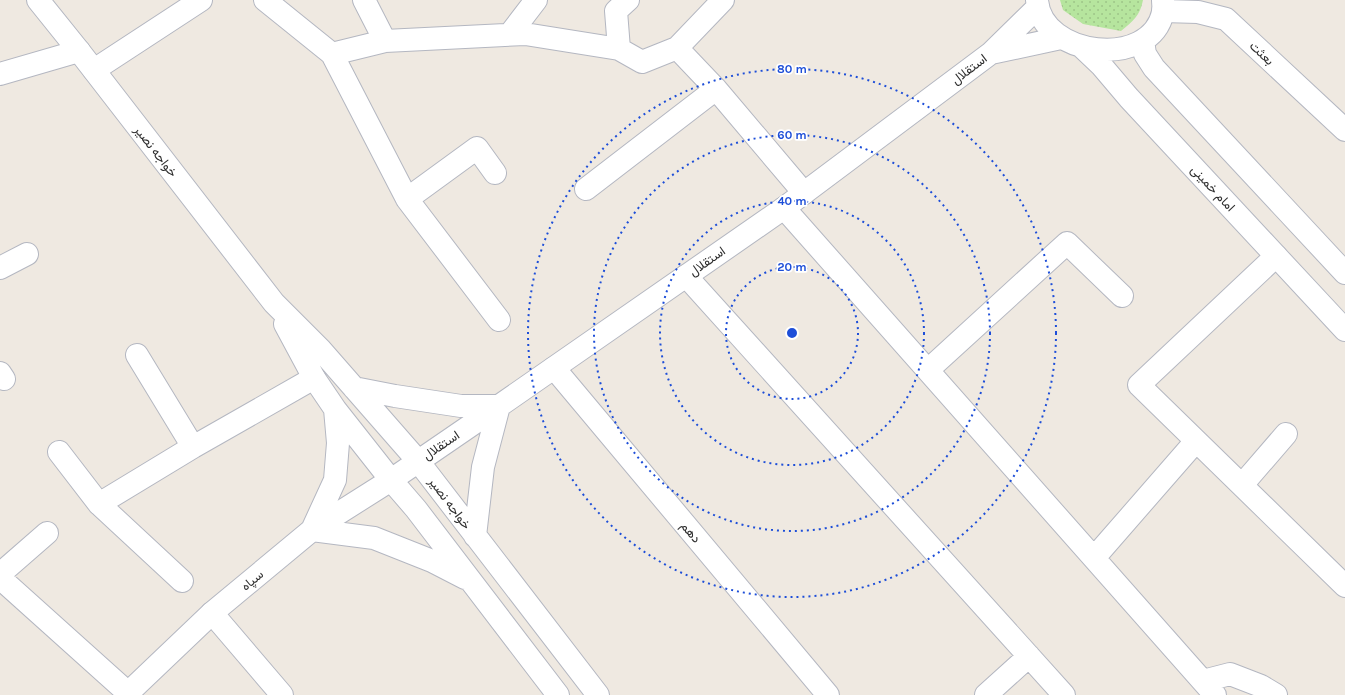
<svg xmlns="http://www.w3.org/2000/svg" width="1345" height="695" font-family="Karla,Vazirmatn,sans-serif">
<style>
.grass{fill:url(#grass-dots)}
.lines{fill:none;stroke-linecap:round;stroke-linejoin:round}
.street-casing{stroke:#b4b7c1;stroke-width:24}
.secondary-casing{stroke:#b4b7c1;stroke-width:24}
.street{stroke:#fff;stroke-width:22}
.secondary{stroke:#fff;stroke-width:22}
.ring{fill:none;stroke:#1d4ed8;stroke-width:2;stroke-dasharray:2 4}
.labels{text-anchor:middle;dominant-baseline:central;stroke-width:3.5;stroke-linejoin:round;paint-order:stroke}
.street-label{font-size:13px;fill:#2e2e2e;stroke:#fff}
.centre{fill:#1d4ed8;stroke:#fff;stroke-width:2}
.ring-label{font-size:12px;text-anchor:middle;font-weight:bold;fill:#1d4ed8;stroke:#fff;stroke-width:3.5;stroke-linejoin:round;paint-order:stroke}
</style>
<defs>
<pattern id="grass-dots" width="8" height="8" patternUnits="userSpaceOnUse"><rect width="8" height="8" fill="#b6e59e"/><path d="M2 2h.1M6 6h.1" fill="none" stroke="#9dc588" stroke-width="1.8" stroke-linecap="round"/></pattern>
</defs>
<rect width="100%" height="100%" fill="#efe9e1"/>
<!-- grass -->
<path class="grass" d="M1060 0H1143C1140 16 1133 21 1121 31L1083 24 1063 10Z"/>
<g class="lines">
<defs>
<path id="street" d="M265 0 332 54 407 199 499 320
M364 0 385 41
M723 0 677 48 716 89 804 193
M1163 11 1198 12 1226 19 1345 130
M510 34 536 0
M619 49 616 11 628 0
M332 54 385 41 525 34 619 49 642 62 677 48
M94 70 201 0
M0 74 79 51
M586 189 716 89
M407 199 477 148 495 173
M784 208 1215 695
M1276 256 1139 385 1345 586
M0 268 27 254
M686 276 1064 695
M137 355 193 447
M554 368 828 695
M928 370 1067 243 1122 296
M0 373 4 379
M59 452 99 504 182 581
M1242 485 1286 434
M99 504 193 447 314 378
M1094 558 1196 441
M0 574 47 533
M0 578 128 693
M212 613 282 695
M1203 681 1230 674 1261 686 1276 695
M986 695 1029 656"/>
<path id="secondary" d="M38 0 79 51 274 303 320 349 418 461 598 695
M1037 0C1041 57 1151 70 1163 12 1164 8 1163 4 1163 0
M1037 8 991 53 1061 38
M1143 41 1145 54 1154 68 1345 273
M1081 46 1101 65 1129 98 1345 330
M285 324 314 378 335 409 391 480 416 509 558 695
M354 388 395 396 461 406H499L483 467 475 536
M335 409 338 443 335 480 312 530 374 538 432 561 465 578
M126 695 212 613 312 530 391 480 499 406 784 208 991 53"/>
</defs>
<!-- street casing -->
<use href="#street" class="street-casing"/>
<!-- secondary casing -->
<use href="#secondary" class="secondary-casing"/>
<!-- street -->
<use href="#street" class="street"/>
<!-- secondary -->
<use href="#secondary" class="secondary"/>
</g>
<!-- distance rings -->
<g class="ring">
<circle cx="792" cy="333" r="66"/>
<circle cx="792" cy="333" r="132"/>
<circle cx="792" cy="333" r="198"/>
<circle cx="792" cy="333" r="264"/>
</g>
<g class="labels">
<!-- street labels -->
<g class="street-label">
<text transform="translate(1262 53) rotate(43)">بعثت</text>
<text transform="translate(969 69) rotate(-37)">استقلال</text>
<text transform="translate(156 151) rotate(52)">خواجه نصیر</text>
<text transform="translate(1213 188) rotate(47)">امام خمینی</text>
<text transform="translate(707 261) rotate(-35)">استقلال</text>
<text transform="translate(441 445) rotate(-34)">استقلال</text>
<text transform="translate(450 503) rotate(53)">خواجه نصیر</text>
<text transform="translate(691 532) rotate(50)">دهم</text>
<text transform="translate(252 580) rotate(-40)">سپاه</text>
</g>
</g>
<circle cx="792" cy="333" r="6" class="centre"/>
<g class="ring-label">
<text x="792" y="73">80 m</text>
<text x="792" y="139">60 m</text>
<text x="792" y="205">40 m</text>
<text x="792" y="271">20 m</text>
</g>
</svg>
